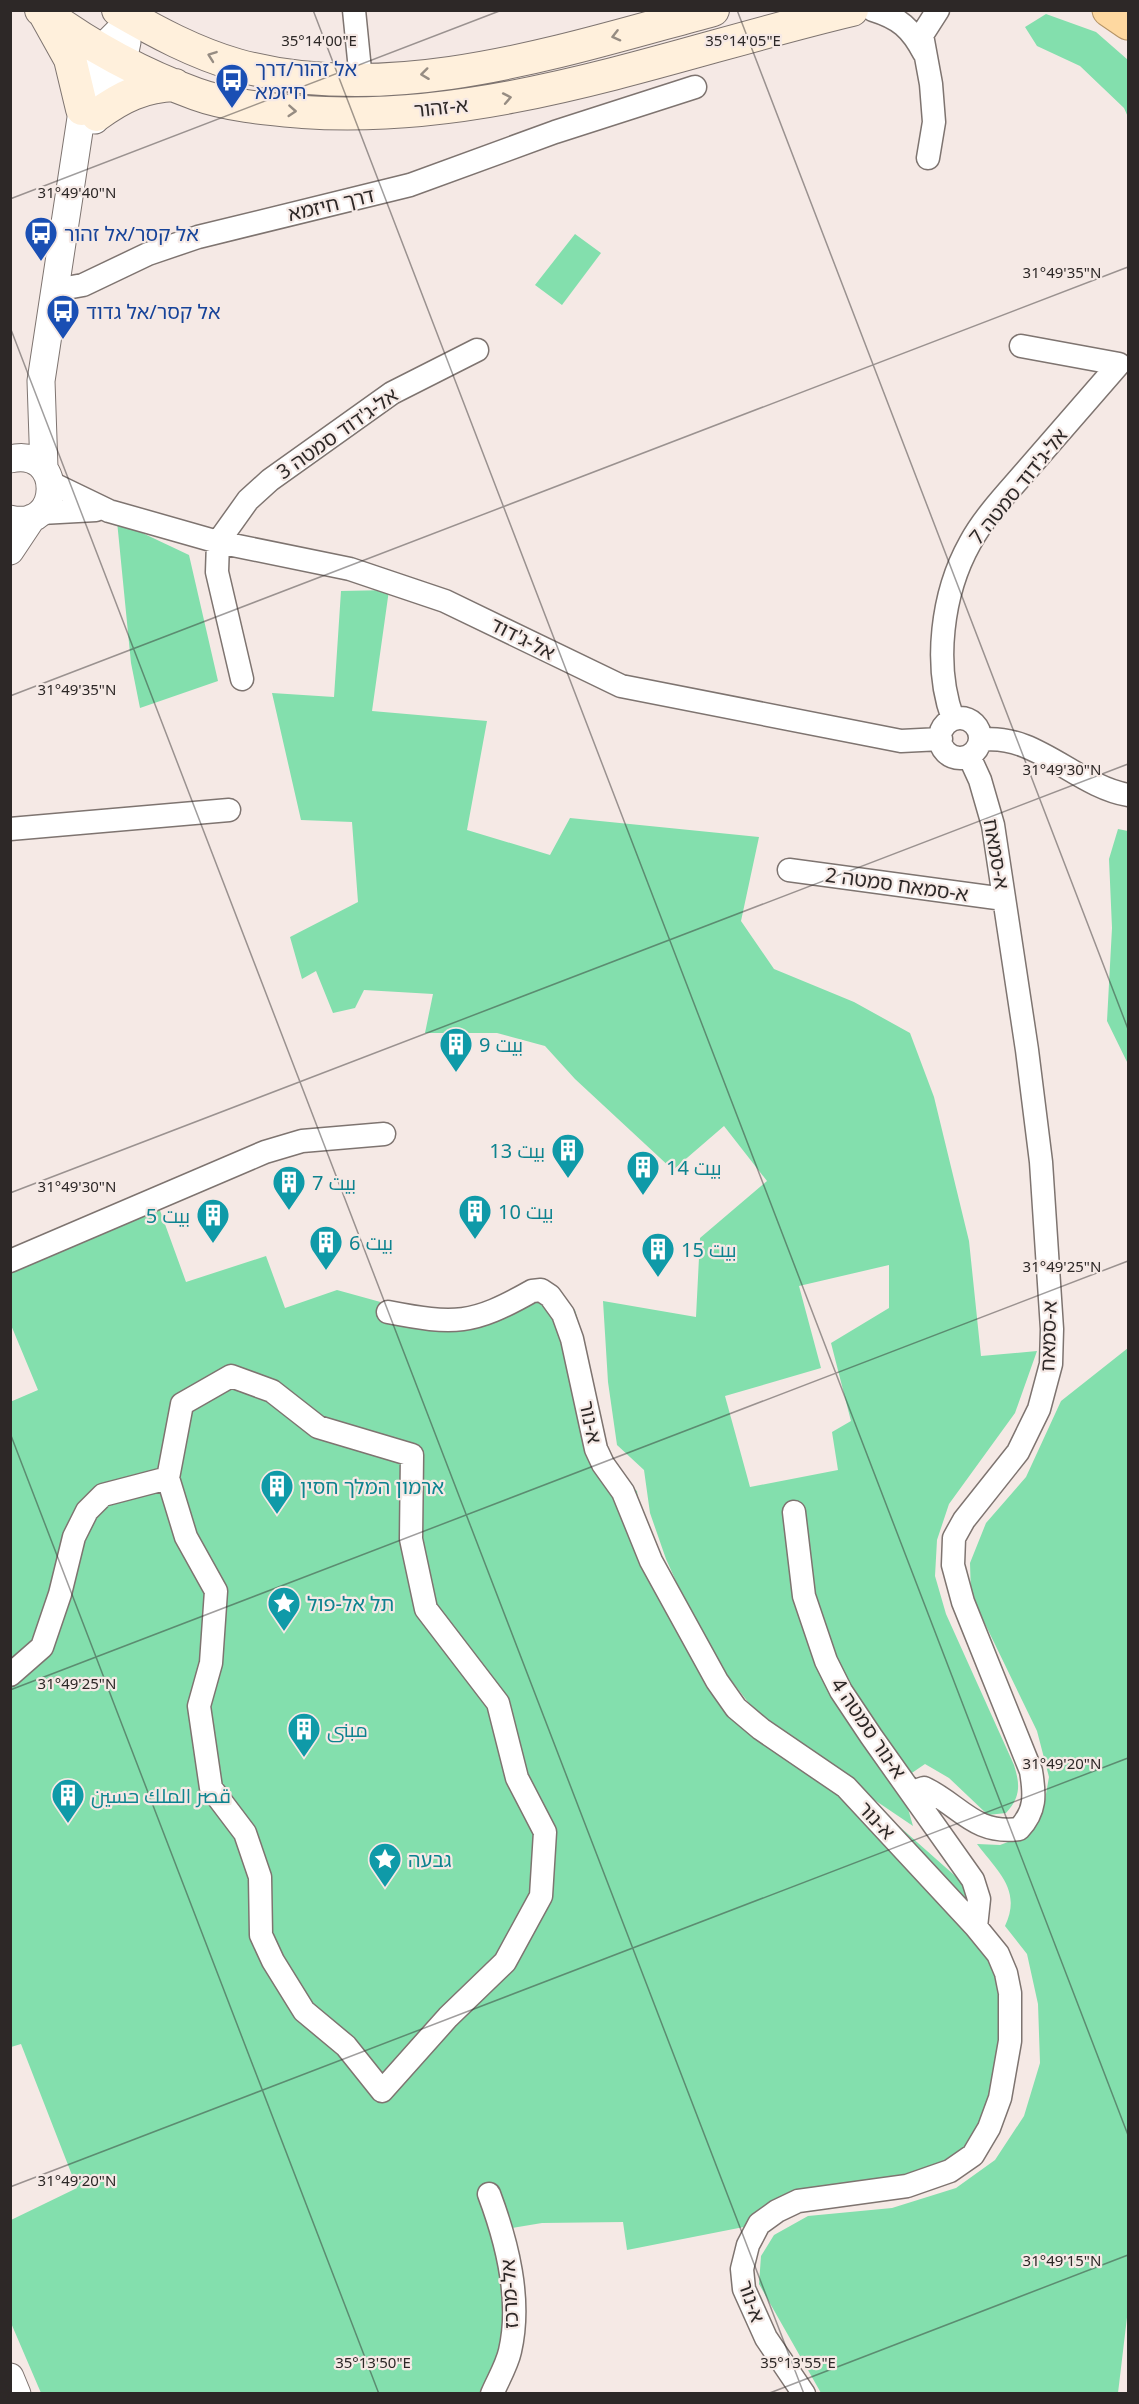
<svg xmlns="http://www.w3.org/2000/svg" width="1139" height="2404" font-family="'Noto Sans',Cairo,'Noto Sans Hebrew',sans-serif">
<style>
.green{fill:#83dfad;fill-rule:evenodd}
.lines{fill:none;stroke-linecap:round;stroke-linejoin:round}
.minor-casing{stroke:#7e7470;stroke-width:25}
.tertiary-casing{stroke:#7e7470;stroke-width:29}
.secondary-casing{stroke:#7e7470;stroke-width:34}
.trunk-casing{stroke:#b59467;stroke-width:35}
.minor{stroke:#fff;stroke-width:22}
.tertiary{stroke:#fff;stroke-width:27}
.secondary{stroke:#fff0dc;stroke-width:32}
.trunk{stroke:#fed8a0;stroke-width:33}
.oneway{stroke:#968c82}
.ticks{fill:none;stroke:#2d2827;stroke-width:1.5;stroke-opacity:0.45}
.labels{text-anchor:middle;dominant-baseline:central;stroke-width:4.5;stroke-linejoin:round;paint-order:stroke}
.transit-label{font-size:20px;fill:#164399;stroke:#f5e9e5;text-anchor:start}
.street-label{font-size:20px;fill:#2d2827;stroke:#f5e9e5}
.culture-label{font-size:20px;fill:#0d838f;stroke:#f5e9e5;text-anchor:start}
.ticks-label{font-size:15px;text-anchor:middle;fill:#2d2827;stroke:#f5e9e5;stroke-width:4.5;stroke-linejoin:round;paint-order:stroke}
</style>
<rect width="100%" height="100%" fill="#f5e9e5"/>
<!-- green -->
<path class="green" d="M1046 14 1096 32 1128 60V117L1124 108 1080 66 1037 46 1025 27Z
M575 234 601 253 562 305 535 285Z
M117 521 189 555 218 681 140 708 131 663Z
M389 590 372 711 487 721 467 830 550 855 570 818 759 837 741 921 774 969 854 1002 910 1033 934 1097 969 1241 981 1356 1037 1351 1015 1413 949 1504 937 1540 935 1576 946 1614 1014 1765C1020 1784 1021 1797 1006 1813L988 1815 949 1778 925 1764 900 1781 913 1826 768 1728 717 1662 731 1688 766 1728 865 1796 962 1882 1001 1990 1003 2053 973 2155 839 2195 759 2224 627 2250 623 2222 542 2223 512 2228V2294L492 2393H41L11 2323V2220L77 2188 21 2044 11 2047 10 1402 38 1390 11 1325V1271L158 1205 186 1282 266 1256 285 1308 337 1290 471 1327 547 1283 575 1310 586 1347 595 1430 616 1475 637 1491 644 1542 701 1637 666 1559 650 1513 644 1470 617 1445 608 1382 603 1301 696 1317 700 1238 767 1181 724 1126 673 1170 575 1079 545 1046 497 1033H425L433 994 364 990 355 1008 333 1013 316 971 302 979 290 937 358 902 352 822 301 820 272 693 334 697 341 591ZM889 1265V1308L831 1343 851 1421 832 1432 838 1470 750 1487 725 1396 821 1368 799 1286Z
M1118 829 1128 831V1064L1107 1021 1112 928 1109 859Z
M1128 1348V2309L1118 2393H821L759 2284 761 2256 774 2235 808 2216 892 2208 956 2188 995 2160 1024 2116 1040 2063 1038 2004 1027 1954 1005 1926C1022 1890 998 1872 977 1844L1000 1845 1024 1836 1043 1811 1049 1777 1037 1731 971 1595 970 1563 986 1523 1026 1477 1061 1401Z"/>
<g class="lines">
<defs>
<path id="minor" d="M354 10 361 80
M873 10C899 18 911 28 924 53
M928 158 934 122 931 84 922 35 938 10
M55 290 83 285 148 254 198 237 410 185 555 132 695 87
M51 483 109 511 218 542 350 569 445 601 621 686 901 741 941 739
M41 513 96 510
M242 679 217 572 218 542 248 500 270 480 392 393 477 350
M940 738a20 20 0 1 1 40 0a20 20 0 1 1-40 0Z
M953 719C933 665 942 593 970 543 984 517 1007 493 1026 471 1057 435 1088 400 1119 364L1021 346
M980 740C1035 732 1076 786 1128 795
M10 829 229 810
M789 870 1004 899
M10 1261 265 1152 302 1141 384 1134
M388 1312C455 1325 472 1325 532 1291L541 1290 550 1296 563 1314 572 1339 596 1449 603 1464 623 1492 651 1561 717 1681 736 1708 761 1729 846 1787 976 1927 998 1954 1006 1973 1010 1993V2041L1000 2098 989 2128 973 2155 950 2171 907 2186 798 2201 777 2211 759 2224 748 2245 742 2269 744 2289 766 2338 804 2394
M231 1376 272 1391 318 1427 412 1455 411 1539 426 1609 498 1703 517 1778 545 1832 541 1896 505 1962 448 2017 382 2091 346 2046 304 2011 273 1961 261 1935 260 1877 245 1833 211 1788 199 1706 211 1663 216 1591 186 1537 168 1478 182 1404Z
M794 1512 804 1596 826 1661 841 1691 871 1736 973 1880 979 1899 976 1927
M10 1675 42 1647 60 1594 74 1537 87 1511 103 1495 168 1478
M912 1792 924 1788C960 1805 974 1835 1019 1829 1036 1811 1035 1795 1031 1771L963 1602 953 1565 954 1538 964 1520 1018 1452 1039 1409 1051 1364 1052 1329 1041 1162 1027 1050 993 825 980 780 969 756
M489 2194C507 2242 522 2299 510 2351 507 2365 498 2380 492 2394"/>
<path id="tertiary" d="M95 120 123 61 127 42
M10 459C64 446 63 532 10 519
M44 468 41 381 86 85 101 49 132 18
M10 551 32 518
M10 2377 17 2394"/>
<path id="secondary" d="M41 10C88 45 141 74 196 94 229 106 269 109 303 112 492 125 671 53 852 10
M118 10C156 32 195 53 237 65 392 108 564 50 713 10
M46 16 70 59 82 109
M97 115C121 97 144 86 175 85"/>
<path id="trunk" d="M1109 10 1128 23"/>
</defs>
<!-- minor casing -->
<use href="#minor" class="minor-casing"/>
<!-- tertiary casing -->
<use href="#tertiary" class="tertiary-casing"/>
<!-- secondary casing -->
<use href="#secondary" class="secondary-casing"/>
<!-- trunk casing -->
<use href="#trunk" class="trunk-casing"/>
<!-- minor -->
<use href="#minor" class="minor"/>
<!-- tertiary -->
<use href="#tertiary" class="tertiary"/>
<!-- secondary -->
<use href="#secondary" class="secondary"/>
<!-- trunk -->
<use href="#trunk" class="trunk"/>
</g>
<!-- one-way arrows -->
<defs><path id="oneway-chevron" d="M-2-3.5L2.5 0L-2 3.5" fill="none" stroke-width="1.6" stroke-linecap="round" stroke-linejoin="round" transform="scale(1.5)"/></defs>
<g class="oneway">
<use href="#oneway-chevron" transform="translate(616 36) rotate(166)"/>
<use href="#oneway-chevron" transform="translate(212 56) rotate(-160)"/>
<use href="#oneway-chevron" transform="translate(425 74) rotate(173)"/>
<use href="#oneway-chevron" transform="translate(507 98) rotate(-11)"/>
<use href="#oneway-chevron" transform="translate(292 111) rotate(4)"/>
</g>
<!-- ticks -->
<path class="ticks" d="M313 10 1128 2135M737 10 1128 1029M10 199 502 10M10 327 804 2394M10 696 1128 267M10 1193 1128 764M10 1433 379 2394M10 1690 1128 1261M10 2187 1128 1758M767 2394 1128 2255"/>
<!-- icons -->
<defs>
<symbol id="bus-pin" viewBox="-11 -11 22 30"><path d="M0 17L-7.5 6A9.5 9.5 0 1 1 7.5 6Z" fill="#1a4fb4" stroke="#f5e9e5"/><path d="M-5-6H5V4H4V6H2V4H-2V6H-4V4H-5ZM-3.5-4V0h7V-4ZM-3.5 1.2v1.5H-2V1.2ZM2 1.2v1.5H3.5V1.2Z" fill="#fff"/></symbol>
<symbol id="building-pin" viewBox="-11 -11 22 30"><path d="M0 17L-7.5 6A9.5 9.5 0 1 1 7.5 6Z" fill="#0f9aa8" stroke="#f5e9e5"/><path d="M-4-6H4V6H1V3H-1V6H-4ZM-2.5-4.3h1.7v1.8h-1.7ZM.8-4.3h1.7v1.8H.8ZM-2.5-1h1.7V.8h-1.7ZM.8-1h1.7V.8H.8Z" fill="#fff"/></symbol>
<symbol id="sight-pin" viewBox="-11 -11 22 30"><path d="M0 17L-7.5 6A9.5 9.5 0 1 1 7.5 6Z" fill="#0f9aa8" stroke="#f5e9e5"/><path d="M0-6L1.8-2.2L6-1.7L2.9 1.2L3.7 5.4L0 3.3L-3.7 5.4L-2.9 1.2L-6-1.7L-1.8-2.2Z" fill="#fff"/></symbol>
</defs>
<g fill-rule="evenodd">
<use href="#bus-pin" x="213" y="61" width="38" height="52"/>
<use href="#bus-pin" x="22" y="214" width="38" height="52"/>
<use href="#bus-pin" x="44" y="292" width="38" height="52"/>
<use href="#building-pin" x="437" y="1025" width="38" height="52"/>
<use href="#building-pin" x="549" y="1131" width="38" height="52"/>
<use href="#building-pin" x="624" y="1148" width="38" height="52"/>
<use href="#building-pin" x="270" y="1163" width="38" height="52"/>
<use href="#building-pin" x="456" y="1192" width="38" height="52"/>
<use href="#building-pin" x="194" y="1196" width="38" height="52"/>
<use href="#building-pin" x="307" y="1223" width="38" height="52"/>
<use href="#building-pin" x="639" y="1230" width="38" height="52"/>
<use href="#building-pin" x="258" y="1467" width="38" height="52"/>
<use href="#sight-pin" x="265" y="1584" width="38" height="52"/>
<use href="#building-pin" x="285" y="1710" width="38" height="52"/>
<use href="#building-pin" x="49" y="1776" width="38" height="52"/>
<use href="#sight-pin" x="366" y="1840" width="38" height="52"/>
</g>
<g class="labels">
<!-- transit labels -->
<g class="transit-label">
<text x="255" y="68">אל זהור/דרך<tspan x="255" dy="23">חיזמא</tspan></text>
<text x="64" y="233">אל קסר/אל זהור</text>
<text x="86" y="311">אל קסר/אל גדוד</text>
</g>
<!-- street labels -->
<g class="street-label">
<text transform="translate(441 107) rotate(-6)">א-זהור</text>
<text transform="translate(331 204) rotate(-13)">דרך חיזמא</text>
<text transform="translate(337 433) rotate(-35)">אל-ג'דוד סמטה 3</text>
<text transform="translate(1018 486) rotate(-51)">אל-ג'דוד סמטה 7</text>
<text transform="translate(523 638) rotate(27)">אל-ג'דוד</text>
<text transform="translate(997 854) rotate(80)">א-סמאח</text>
<text transform="translate(897 884) rotate(8)">א-סמאח סמטה 2</text>
<text transform="translate(1048 1336) rotate(-88)">א-סמאח</text>
<text transform="translate(591 1422) rotate(78)">א-נור</text>
<text transform="translate(869 1728) rotate(56)">א-נור סמטה 4</text>
<text transform="translate(877 1820) rotate(47)">א-נור</text>
<text transform="translate(509 2294) rotate(-93)">אל-מרכז</text>
<text transform="translate(752 2301) rotate(71)">א-נור</text>
</g>
<!-- culture labels -->
<g class="culture-label">
<text x="479" y="1044">بيت 9</text>
<text x="545" y="1150" text-anchor="end">بيت 13</text>
<text x="666" y="1167">بيت 14</text>
<text x="312" y="1182">بيت 7</text>
<text x="498" y="1211">بيت 10</text>
<text x="190" y="1215" text-anchor="end">بيت 5</text>
<text x="349" y="1242">بيت 6</text>
<text x="681" y="1249">بيت 15</text>
<text x="300" y="1486">ארמון המלך חסין</text>
<text x="307" y="1603">תל אל-פול</text>
<text x="327" y="1729">مبنى</text>
<text x="91" y="1795">قصر الملك حسين</text>
<text x="408" y="1859">גבעה</text>
</g>
</g>
<g class="ticks-label">
<text x="319" y="46">35°14'00"E</text>
<text x="743" y="46">35°14'05"E</text>
<text x="77" y="198">31°49'40"N</text>
<text x="1062" y="278">31°49'35"N</text>
<text x="77" y="695">31°49'35"N</text>
<text x="1062" y="775">31°49'30"N</text>
<text x="77" y="1192">31°49'30"N</text>
<text x="1062" y="1272">31°49'25"N</text>
<text x="77" y="1689">31°49'25"N</text>
<text x="1062" y="1769">31°49'20"N</text>
<text x="77" y="2186">31°49'20"N</text>
<text x="1062" y="2266">31°49'15"N</text>
<text x="373" y="2368">35°13'50"E</text>
<text x="798" y="2368">35°13'55"E</text>
</g>
<!-- border -->
<rect width="1139" height="2404" fill="none" stroke="#2d2827" stroke-width="24"/>
</svg>
